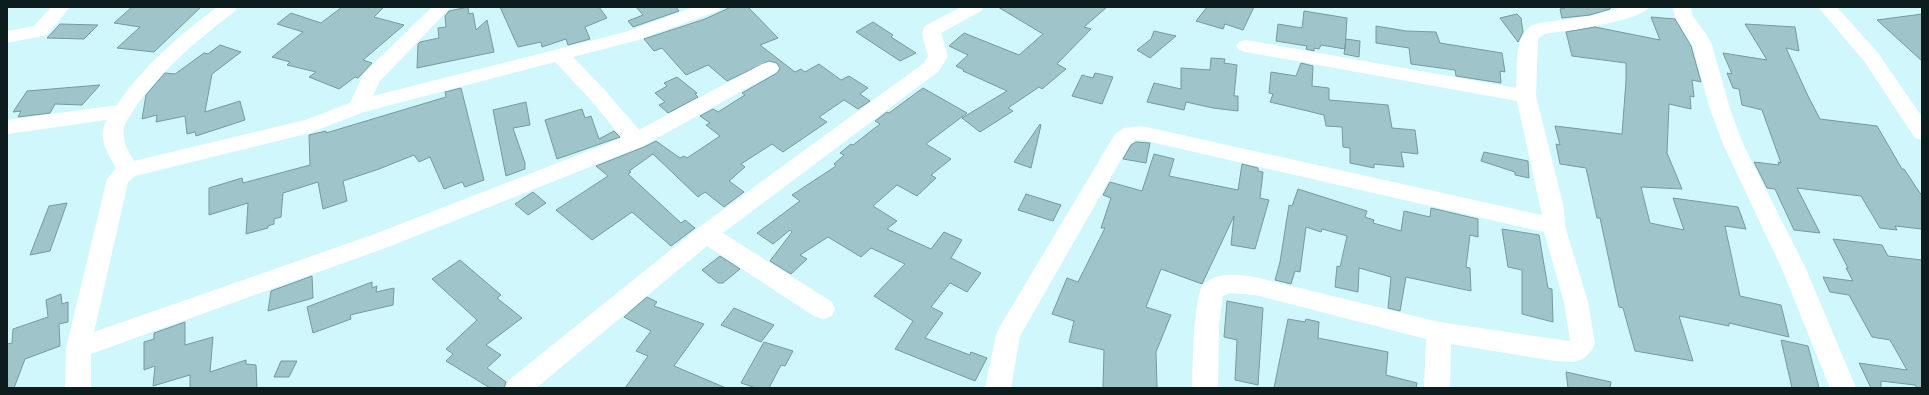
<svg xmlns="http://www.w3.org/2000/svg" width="1929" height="395" font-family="Merriweather,serif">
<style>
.building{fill:#9fc5ca;stroke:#759a9f}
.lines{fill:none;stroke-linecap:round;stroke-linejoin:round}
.minor{fill:#fff;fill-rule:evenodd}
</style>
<rect width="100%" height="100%" fill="#d0f7fc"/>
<!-- building -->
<path class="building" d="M132 7H201L154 52 117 48 140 27 114 23Z
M342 7H384L374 17 404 25 363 60 372 63 358 78 355 77 339 89 309 77 316 72 287 65 290 62 272 57 303 32 277 24 291 13 321 23Z
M468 7 469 14 473 13 476 30 487 20 494 52 417 68 418 44 420 42 439 38 438 28 446 27 445 16 449 11Z
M500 7H599L607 18 585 27 590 39 568 45 566 39 542 47 541 42 518 47Z
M636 7H676L679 11 633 27 628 21 643 15Z
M731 7H748L778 38 760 45 795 72 801 69 805 72 819 64 841 80 849 76 868 88 860 94 870 101 858 109 844 100 819 117 827 122 783 152 772 144 741 164 745 167 729 181 744 192 724 207 705 192 698 197 653 154 629 171 631 172 628 174 681 223 685 220 695 228 671 246 632 212 592 240 556 210 608 176 596 166 644 147 656 141 680 158 684 156 687 158 720 136 706 125 710 123 700 116 713 109 718 112 745 95 742 93 777 73 780 69 777 63 769 61 727 81 708 65 686 75 662 48 654 51 644 39 705 19Z
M998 7H1107L1084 27 1091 29 1057 64 1066 69 1042 89 1039 87 1008 108 1013 111 980 132 962 118 1007 91 963 71 964 70 956 66 968 55 949 46 964 33 1019 55 1043 34Z
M1207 7H1254L1243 30 1225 24 1223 29 1196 21Z
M1568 7H1610V9L1590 15 1562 18 1560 9Z
M1304 11 1347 18 1345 49 1321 45 1319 49 1314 48V51L1306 49 1307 46 1276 41 1278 24 1302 28Z
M1517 14 1521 18 1523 32 1518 42 1500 18Z
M1922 14V61L1877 20Z
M1651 17 1675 19 1691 46 1701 82 1692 80 1694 97 1690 96 1691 109 1669 104 1667 153 1682 189 1641 187 1650 223 1684 230 1673 198 1738 207 1746 229 1725 226 1740 296 1781 305 1789 337 1729 323V326L1679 316 1693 361 1635 351 1623 308 1619 307 1600 218H1597L1586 168 1560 164 1556 144 1560 145 1555 126 1622 134 1626 81V63L1572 56 1566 32 1595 27 1660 40Z
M873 22 893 35 891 37 916 53 900 61 856 32Z
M60 24 98 25 84 39 47 38Z
M1745 24 1795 27 1799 51 1786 48 1808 96 1820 119 1877 126 1902 169H1904L1922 196V229L1895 226 1897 230 1880 228 1861 196 1797 188 1820 233 1794 230 1775 189 1767 188 1754 162 1779 165 1778 162 1781 163 1762 110 1742 105 1739 89 1733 88 1727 73 1732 74 1723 53 1767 60Z
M1376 26 1406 31 1436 32 1440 43 1502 53 1505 72 1500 71 1501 83 1456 76 1455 70 1411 64 1409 48 1376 43Z
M1154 31 1176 36 1150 58 1137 50 1151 39Z
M1346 39 1360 41 1359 57 1344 54Z
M220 45 241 52 212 74 205 112 240 101 245 120 196 136 195 132 187 134 185 116 156 122 157 115 142 119 146 95 165 73 175 74 204 53 208 54Z
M1211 58 1225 59 1224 63 1237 65 1234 96H1238V111L1213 108 1186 102 1184 110 1147 102 1154 83 1181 89V68L1210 70Z
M1301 63 1313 66 1312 86 1329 88V100L1388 105 1392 128 1415 130 1418 154 1401 152 1404 167 1374 164V168L1350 163V148L1343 147 1342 127 1326 126 1324 115 1270 102 1273 94 1269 93 1271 72 1296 76Z
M1095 73 1113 77 1102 104 1072 96 1082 75 1093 78Z
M677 77 697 93 695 94 698 97 668 113 659 105 665 102 655 93 667 86 664 83Z
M100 85 82 105 55 104 50 113 18 117 21 111 13 112 27 91Z
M461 88 484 180 465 187 462 182 444 189 430 157 419 162 414 155 379 169 343 181 347 201 323 209 318 182 283 193 281 217 274 219V224L268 226V228L246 234 248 203 209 215V188L242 178 243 183 310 165 309 135 326 131V133L446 97 445 92Z
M923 88 967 113 926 144 951 159 931 175 936 178 917 196 897 185 873 206 897 221 887 229 931 249 944 232 962 240 951 258 981 273 967 292 950 283 931 307 943 313 925 338 970 355 971 352 987 358 975 381 895 349 913 321 874 296 905 264 871 248 861 257 828 237 800 255 807 259 791 274 770 261 792 232 790 230 773 244 757 233 800 201 792 195 836 166 834 164 844 155 840 153 851 144 853 145 880 124 875 121 887 112 889 113Z
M526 102 530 125 513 128 525 163V169L506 176 493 110Z
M582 109 585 118 591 116 599 139 614 131 620 137 557 159 545 120Z
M1040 124 1041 125 1031 168 1014 162Z
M1136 142 1150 143 1146 163 1123 159 1131 145Z
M1484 152 1528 161 1529 178 1515 175V172L1481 161Z
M1154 154 1174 159 1169 176 1238 190 1242 164 1258 168V171L1263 172 1260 198 1269 200 1255 249 1231 245 1234 216 1202 284 1161 269 1146 307 1171 315 1156 352 1157 388H1103L1104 350 1069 342 1074 321 1052 314 1067 278 1078 282 1105 228H1101L1111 198 1103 195 1110 182 1142 191Z
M1298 189 1367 211 1365 217 1374 220 1373 223 1401 231 1404 211 1430 217 1431 208 1478 219V237L1470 235 1466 267 1470 268 1471 291 1406 277 1400 311 1388 308 1391 277 1359 268 1358 292 1335 287 1337 266 1340 267 1347 236 1322 229 1321 232 1306 227 1300 272 1295 271 1291 284 1275 280 1280 262 1289 205 1292 206Z
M533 192 546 203 528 215 515 204Z
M1026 194 1061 205 1053 221 1018 210Z
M67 203 50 251 30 255 49 206Z
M1502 229 1539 235 1548 288 1552 289 1553 322 1522 314V270L1508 267Z
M1833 239 1882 245 1888 256 1922 260V388H1917L1915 385 1881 381V388H1871L1859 363 1907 370 1890 340 1872 337 1849 295 1830 292 1823 277 1853 281 1846 268H1848Z
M720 256 740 269 723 283H718L702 270Z
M460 260 501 295 497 298 522 318 486 345 501 355 487 368 506 382 504 388H490L446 361 453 354 446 349 477 320 432 279Z
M312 276 313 298 268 311 271 291Z
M372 282V288L377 286 376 292 394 288 393 305 350 315 351 319 313 333 307 307Z
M61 294 62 304 68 302V322L59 324 60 346 25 359 14 388H7V344L12 343 13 329 48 317 46 300Z
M647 297 657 302 654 306 704 324 674 366 726 388H625L648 356 636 351 651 331 624 317Z
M1227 301 1263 308 1258 385 1235 380 1237 340 1224 337Z
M734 308 774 325 761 342 721 325Z
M1288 319 1305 322 1306 319 1319 322 1318 338 1388 352 1386 375 1417 383 1416 388H1274Z
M185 322V345L213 337 210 372 246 360V364L256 365 257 388H190V375L153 386 155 366 144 370V342L154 339V333Z
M1781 340 1808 346 1819 388H1792Z
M764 342 793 351 785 366 781 365 769 388H756L741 383Z
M281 361H297L289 377H274Z
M1566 372 1611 382 1610 388H1568Z"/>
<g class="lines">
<!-- minor -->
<path class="minor" d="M51 7H70L47 35 7 43V31L34 26Z
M217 7H238L235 11C198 40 159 71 133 111 130 116 125 122 124 127 122 141 127 149 134 161L305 120 350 103 364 73 432 7H451L380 81 373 96 625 32 694 7H721L718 11 638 40 573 57 603 88 639 130 762 64 769 62 776 64 779 68 776 72 643 146 388 247 91 354V388H65L66 348 107 179 116 168C108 153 96 137 107 120L7 134V120L117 105C143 66 180 35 217 7ZM555 62 589 98 622 138 372 235 94 332 128 182 135 176 310 133 364 112Z
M961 7H984L981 11 941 33 948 56 939 71 723 233 832 302 835 309 832 316 823 319 814 316 707 246 536 388H505L509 380 698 228 924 63 928 56C926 46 919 35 925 26Z
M1623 7H1649C1639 22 1564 31 1544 34L1538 39 1536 96 1564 208 1565 226 1588 302 1595 343 1592 350 1583 359 1574 362 1555 361 1451 344 1450 388H1424L1426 339 1255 295 1230 293 1223 296 1219 325 1218 388H1192C1193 371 1193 293 1204 284 1220 271 1237 275 1255 277L1439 322 1569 341 1570 340 1564 302 1544 232 1142 140H1135L1130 144 1020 336 1011 388H985L996 335 999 328 1115 134 1124 128 1142 126 1542 215 1517 101 1246 52 1239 50 1236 46 1239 42 1246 40 1516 88C1518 65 1512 30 1539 23L1590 16Z
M1673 7H1691L1692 15 1706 34 1712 45 1730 109 1743 144 1806 269 1856 388H1830L1782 269 1723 144 1710 109 1692 45C1686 32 1674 22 1673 7Z
M1818 7H1837L1878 53 1922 117V140L1915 138 1864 61Z"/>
</g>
<!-- border -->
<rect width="1929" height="395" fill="none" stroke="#0d1c1d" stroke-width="16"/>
</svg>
